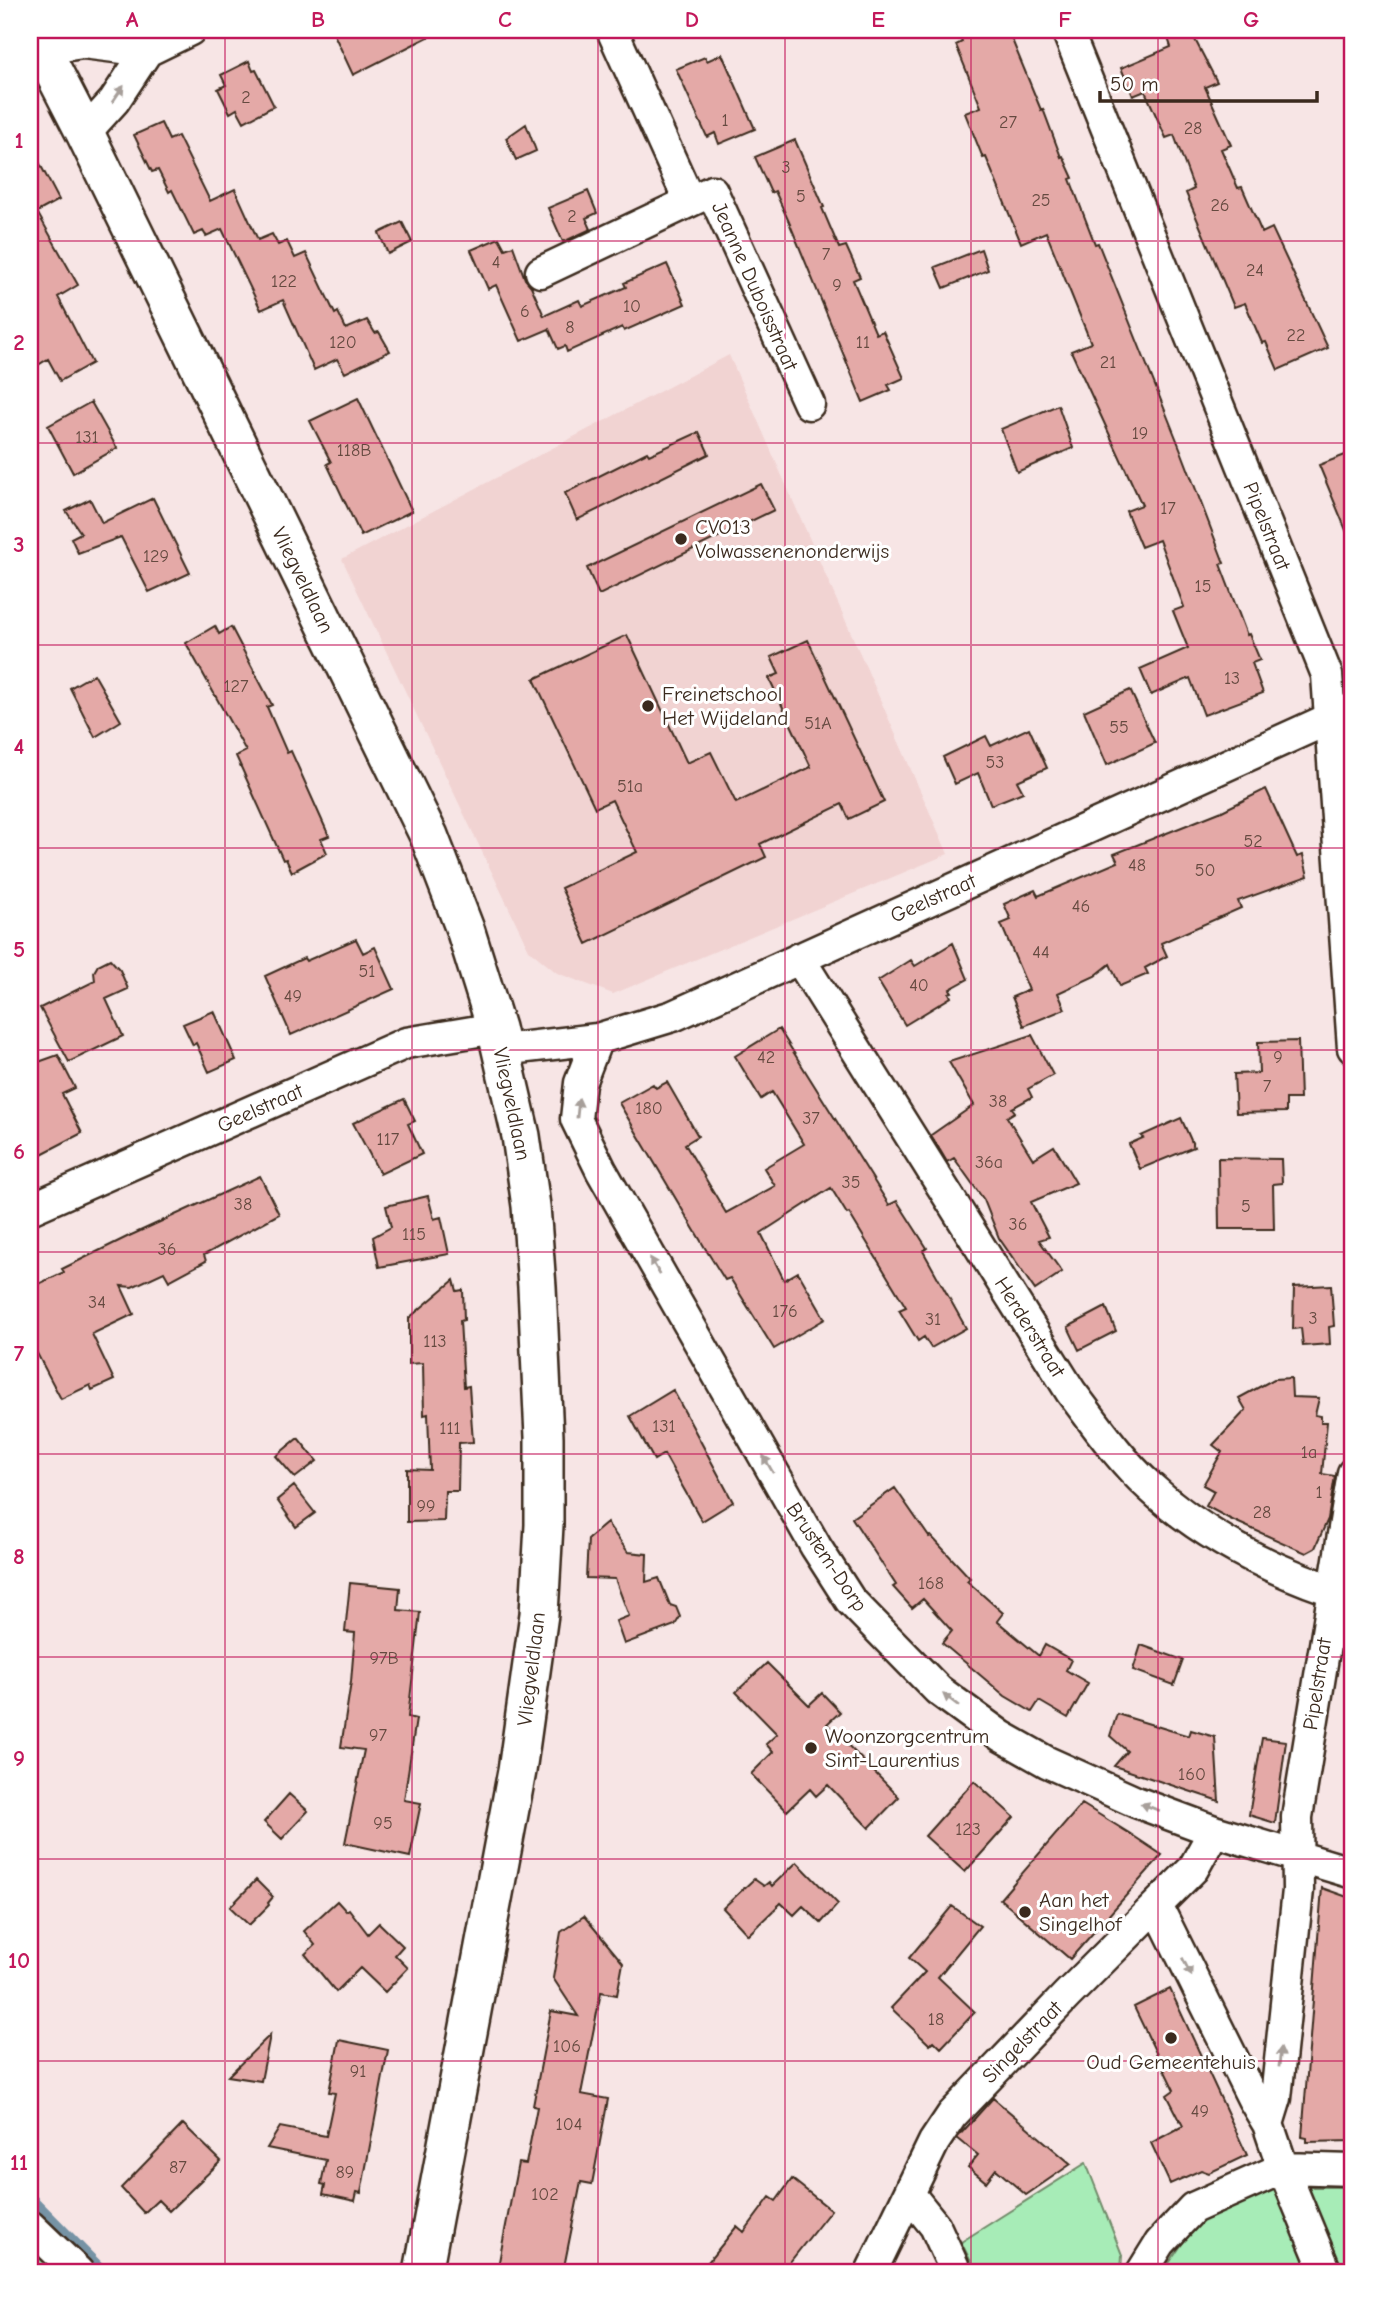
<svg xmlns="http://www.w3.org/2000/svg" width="1383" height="2302" font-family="'Comic Neue',sans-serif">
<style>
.built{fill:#f1d3d2}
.green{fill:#a7ecb7;stroke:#718b6a;stroke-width:2}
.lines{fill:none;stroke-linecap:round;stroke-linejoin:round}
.stream{stroke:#7693a5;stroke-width:9}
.building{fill:#e4a9a7;stroke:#3b2a1e;stroke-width:2}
.minor-casing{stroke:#3b2a1e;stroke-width:35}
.major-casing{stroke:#3b2a1e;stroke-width:42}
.path{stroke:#3b2a1e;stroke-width:4.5;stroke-dasharray:2 5;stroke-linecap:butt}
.minor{stroke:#fff;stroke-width:30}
.major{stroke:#fff;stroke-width:37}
.oneway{fill:#a79f9a}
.grid{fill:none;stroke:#c2185b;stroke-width:2;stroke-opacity:0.55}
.poi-dot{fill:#3b2a1e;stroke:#fff;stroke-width:2.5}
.labels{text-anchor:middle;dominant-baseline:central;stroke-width:6;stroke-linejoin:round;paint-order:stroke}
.number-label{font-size:18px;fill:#654a40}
.street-label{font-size:21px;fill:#3b2a1e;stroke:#fff}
.poi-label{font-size:21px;fill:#3b2a1e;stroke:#fff;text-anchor:start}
.neatline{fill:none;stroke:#c2185b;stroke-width:2.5}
.grid-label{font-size:23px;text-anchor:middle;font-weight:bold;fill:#c2185b}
</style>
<rect width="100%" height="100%" fill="#f7e5e5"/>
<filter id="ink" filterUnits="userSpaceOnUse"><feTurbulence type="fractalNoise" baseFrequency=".0143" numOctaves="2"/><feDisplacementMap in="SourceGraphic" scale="14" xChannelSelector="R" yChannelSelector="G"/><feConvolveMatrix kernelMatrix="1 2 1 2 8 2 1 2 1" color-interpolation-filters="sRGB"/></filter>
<g filter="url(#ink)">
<!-- built -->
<path class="built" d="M729 355 948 854 613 994 557 973 529 950 342 559Z"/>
<!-- green -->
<path class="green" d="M1086 2163 1122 2255 1121 2272H976L961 2242Z
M1280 2184 1314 2272H1163L1199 2219Z
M1304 2187H1353V2272H1339Z
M30 2236 69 2272H30Z"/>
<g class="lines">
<!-- stream -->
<path class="stream" d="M30 2196 105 2272"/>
</g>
<!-- building -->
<path class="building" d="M332 30H442L353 75Z
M957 30H1008L1041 110 1043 109 1061 157 1063 156 1073 178 1070 179 1095 244 1098 243 1180 448 1224 563 1220 564 1247 635 1249 634 1260 660 1252 663 1263 693 1204 715 1190 678 1151 695 1140 669 1188 648 1173 611 1184 607 1159 540 1141 547 1126 511 1142 505 1071 351 1091 343 1046 232 1021 243 986 157 983 158 965 113 981 107 956 45 962 42Z
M1190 30 1217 82 1205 87 1231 145 1221 149 1238 188 1242 187 1262 233 1272 228 1328 348 1278 370 1266 342 1262 343 1245 303 1234 307 1186 193 1194 189 1174 135 1166 138 1145 91 1133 96 1121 68 1171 47 1168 38Z
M722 54 755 129 719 144 715 133 707 137 676 69 705 57 707 61Z
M249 61 253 71 256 70 274 106 244 122 237 109 230 113 218 89 226 85 221 75Z
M161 123 169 140 178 136 210 201 235 189 258 240 272 234 278 245 287 241 295 258 306 253 335 314 338 312 346 329 367 320 375 333 379 332 390 351 345 373 337 359 314 370 283 300 261 310 222 229 206 236 203 231 194 235 172 190 169 192 158 170 152 172 134 135Z
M526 124 536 151 516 160 506 138Z
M795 140 824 207 822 208 839 248 846 246 860 277 853 280 876 334 883 331 904 378 888 385 891 390 863 402 789 222 775 191 771 193 755 157Z
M30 145 59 200 37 212 78 285 58 297 92 363 60 381 48 359 38 365 30 350Z
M588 191 597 213 586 218 591 229 563 242 548 208Z
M402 222 412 242 388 254 379 233Z
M499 238 505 249 513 246 525 279 531 286 544 316 579 300 582 306 626 287 624 283 667 264 685 304 624 331 622 327 567 352 565 346 558 349 549 329 521 341 496 285 488 289 471 250Z
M981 249 988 270 944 288 935 267Z
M358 398 412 511 361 536 327 464 331 462 310 421Z
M91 402 117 448 73 473 48 426Z
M1058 405 1073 448 1017 472 1001 429Z
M699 432 709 454 577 520 565 493 647 452 649 455Z
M1353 452V547L1319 465Z
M761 484 774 510 599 595 587 568Z
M153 498 190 573 149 592 121 537 78 553 71 538 81 533 66 511 90 499 102 523Z
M215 626 219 634 231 627 272 705 267 707 287 753 291 751 329 836 321 839 327 853 292 872 286 859 283 860 236 756 246 751 186 643Z
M627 635 687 763 711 752 736 803 811 767 769 678 779 674 771 657 808 640 884 802 849 819 842 804 760 844 766 857 587 944 561 888 637 852 612 800 595 808 534 679Z
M94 674 121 721 95 737 70 688Z
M1130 690 1155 743 1107 765 1084 711Z
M1029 728 1047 768 1017 781 1023 792 991 805 978 773 955 784 943 757 986 736 991 746Z
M1266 789 1297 857 1303 855 1308 876 1238 901 1241 908 1161 943 1167 956 1145 968 1148 974 1120 986 1110 964 1095 976 1058 993 1065 1009 1024 1026 1012 997 1029 990 1001 924 1011 920 1004 904 1035 890 1038 896 1118 862 1114 854 1222 811Z
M356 939 363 953 375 947 394 989 291 1035 265 976 304 958 306 961Z
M953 943 968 979 950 989 952 992 949 993 951 997 905 1025 878 981 911 960 915 966Z
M110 959 120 970 128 989 106 999 123 1036 69 1062 40 1008 95 981 94 972 98 965Z
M214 1011 236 1060 209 1072 196 1043 193 1045 183 1024Z
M779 1029 889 1205 897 1201 927 1248 923 1251 966 1328 931 1348 924 1337 918 1341 899 1310 906 1307 849 1213 847 1214 831 1188 761 1233 784 1280 798 1272 825 1319 774 1349 730 1278 725 1280 708 1253 619 1103 653 1084 656 1088 667 1082 698 1136 685 1144 726 1213 775 1186 764 1168 804 1144 772 1092 761 1099 735 1056Z
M1032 1035 1053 1075 1028 1089 1032 1097 1012 1108 1015 1112 1007 1117 1033 1159 1054 1146 1076 1183 1031 1202 1049 1237 1039 1240 1062 1272 1035 1290 999 1238 984 1200 954 1158 947 1162 931 1135 974 1105 949 1062Z
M1298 1041 1300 1099H1286V1112L1236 1113 1234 1074 1259 1073 1258 1042Z
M58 1055 75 1088 62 1094 82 1133 30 1160V1065Z
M404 1099 415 1121 408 1124 422 1154 380 1174 353 1123Z
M1181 1118 1194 1147 1140 1169 1129 1144 1143 1138 1141 1136Z
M1218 1158 1281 1159 1282 1183 1273 1184 1274 1229H1219Z
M260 1176 279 1214 204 1255 206 1261 169 1281 164 1272 132 1287 121 1286 134 1314 92 1334 114 1380 92 1390 90 1385 61 1399 30 1340V1288L64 1272 62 1269 127 1237Z
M428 1196 434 1219 441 1217 449 1254 379 1267 373 1237 391 1227 386 1206Z
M454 1280 457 1291 463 1290 464 1320 460 1321 464 1387 469 1386 473 1442 459 1443 458 1491H445L444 1521 407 1522V1469L430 1470 428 1414 424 1415 423 1363 409 1364V1318Z
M1331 1285 1334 1326 1329 1327 1330 1344 1303 1346 1301 1328 1293 1329 1294 1287Z
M1106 1307 1116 1331 1079 1350 1068 1327Z
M1291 1378 1292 1397 1319 1398 1315 1415 1321 1416V1422H1327L1322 1474 1335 1476 1328 1519 1315 1548 1306 1553 1230 1519 1206 1506 1214 1491 1203 1485 1222 1452 1213 1445 1246 1410 1239 1398 1274 1379Z
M673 1390 733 1502 702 1521 664 1454 654 1460 630 1416Z
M298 1438 317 1461 295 1478 276 1456Z
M294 1486 315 1513 296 1527 277 1500Z
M895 1488 929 1537 931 1536 970 1578 967 1581 1003 1613 997 1621 1039 1656 1045 1645 1071 1660 1066 1670 1088 1683 1068 1718 1039 1701 1032 1712 1005 1696 942 1643 952 1631 923 1599 912 1608 893 1587 896 1585 852 1518Z
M607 1523 628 1552 647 1554 646 1582 659 1578 670 1605 676 1607 680 1617 675 1625 624 1644 616 1621 629 1616 615 1579 586 1578 588 1539Z
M350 1583 400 1588 398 1610 420 1612 408 1717 416 1719 404 1800 421 1803 410 1857 345 1843 364 1750 341 1747 351 1682 355 1633 345 1632Z
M1141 1645 1183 1660 1174 1685 1133 1670Z
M767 1663 809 1705 822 1693 840 1712 827 1724 899 1797 869 1828 828 1785 816 1796 810 1789 787 1811 751 1774 773 1752 766 1744 777 1734 736 1692Z
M1117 1714 1189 1736 1191 1730 1215 1737 1219 1801 1114 1766 1127 1751 1110 1736Z
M1262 1738 1286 1741 1275 1823 1249 1815Z
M974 1781 1014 1817 965 1872 925 1836Z
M289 1794 308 1811 282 1839 264 1822Z
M1082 1804 1129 1833 1162 1855 1070 1959 1000 1899Z
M797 1862 838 1904 821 1923 803 1906 794 1915 781 1903 748 1935 723 1908 754 1879 764 1886 769 1882 772 1886Z
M256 1880 273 1897 268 1903 269 1905 249 1925 230 1907Z
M1322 1888 1353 1899V2141L1307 2142V2138L1302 2137Z
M337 1901 346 1911 349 1909 368 1934 379 1923 403 1946 395 1955 408 1968 385 1992 360 1968 336 1992 305 1954 315 1945 304 1931Z
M952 1906 980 1926 938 1977 975 2012 941 2048 934 2041 930 2045 891 2008 925 1972 909 1958Z
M584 1916 623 1963 617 1995 601 1992 581 2094 608 2099 592 2184 581 2182 563 2272H497L518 2163 526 2164 537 2107 533 2106 551 2011 578 2016 553 1978 561 1932Z
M1170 1989 1247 2155 1209 2173 1201 2170 1170 2184 1151 2143 1183 2126 1167 2095 1174 2090 1134 2007Z
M270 2035 261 2081 228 2076Z
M339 2040 388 2050 361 2193 357 2192 355 2201 323 2194 325 2185 321 2184 326 2160 267 2148 280 2127 326 2136 335 2093 329 2092Z
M993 2098 1071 2164 1026 2195 996 2169 986 2182 968 2167 978 2155 957 2138Z
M183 2124 221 2161 169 2211 158 2200 144 2213 121 2188Z
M792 2179 831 2210 782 2272H700L737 2226 744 2232 770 2197 776 2201Z"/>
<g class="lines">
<defs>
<path id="minor" d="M612 30 689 200
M1067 30 1327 675 1353 1048
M42 49 83 43 147 51
M85 133 114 101 147 51 190 30
M541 272 712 191 809 404
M799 958 1071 1392C1095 1423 1119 1459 1149 1486 1207 1540 1279 1574 1353 1597
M597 1039 580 1083 576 1119 601 1170 816 1547 850 1600 938 1690 1001 1736 1047 1762 1136 1802 1214 1831 1353 1873
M501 1050 597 1039 673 1016 1353 708
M30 1209 406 1043 496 1028
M1157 1906 1253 2099 1268 2124 1283 2168 1326 2272
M1268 2124 1276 2098 1298 1890 1297 1817 1353 1473
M910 2195 935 2226 956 2272
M30 2226 78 2272
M871 2272 934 2142 952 2115 1067 1995 1193 1869 1214 1831
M1142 2272 1160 2243 1193 2208 1283 2168 1353 2170"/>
<path id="major" d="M32 30 85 133 429 836 466 932 496 1028 521 1136 531 1206 537 1287 544 1437V1525L539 1614 517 1771 423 2272"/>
</defs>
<!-- minor casing -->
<use href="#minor" class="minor-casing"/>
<!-- major casing -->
<use href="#major" class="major-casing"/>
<!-- path -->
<path class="path" d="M30 122 40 116"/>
<!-- minor -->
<use href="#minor" class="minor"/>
<!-- major -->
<use href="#major" class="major"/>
</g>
<!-- one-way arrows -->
<defs><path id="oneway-solid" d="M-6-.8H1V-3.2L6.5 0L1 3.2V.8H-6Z" transform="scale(1.75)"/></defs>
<g class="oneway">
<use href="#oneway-solid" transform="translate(118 94) rotate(-55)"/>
<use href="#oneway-solid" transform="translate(578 1108) rotate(-84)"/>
<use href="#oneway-solid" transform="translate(655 1266) rotate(-120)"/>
<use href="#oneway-solid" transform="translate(768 1464) rotate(-120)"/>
<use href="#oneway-solid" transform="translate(951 1700) rotate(-143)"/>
<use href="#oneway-solid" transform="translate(1150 1807) rotate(-159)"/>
<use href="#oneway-solid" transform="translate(1187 1967) rotate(63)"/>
<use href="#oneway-solid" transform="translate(1280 2057) rotate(-84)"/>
</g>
</g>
<!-- grid -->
<path class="grid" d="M225 30V2272M412 30V2272M598 30V2272M785 30V2272M971 30V2272M1158 30V2272M30 241H1353M30 443H1353M30 645H1353M30 848H1353M30 1050H1353M30 1252H1353M30 1454H1353M30 1657H1353M30 1859H1353M30 2061H1353"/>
<!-- markers -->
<g class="poi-dot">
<circle cx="681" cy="539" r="7"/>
<circle cx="648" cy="706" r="7"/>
<circle cx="811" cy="1748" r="7"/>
<circle cx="1025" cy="1912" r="7"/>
<circle cx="1171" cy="2038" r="7"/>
</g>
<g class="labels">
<!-- number labels -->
<g class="number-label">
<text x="246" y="97">2</text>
<text x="725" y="120">1</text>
<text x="1008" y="122">27</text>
<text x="1193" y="128">28</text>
<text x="786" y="167">3</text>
<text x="801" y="196">5</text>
<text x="1041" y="200">25</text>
<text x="1220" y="205">26</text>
<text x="572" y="216">2</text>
<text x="826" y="254">7</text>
<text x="496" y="262">4</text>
<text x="1255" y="270">24</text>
<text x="284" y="281">122</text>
<text x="837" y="285">9</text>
<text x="632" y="306">10</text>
<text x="525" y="311">6</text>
<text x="570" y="327">8</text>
<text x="1296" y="335">22</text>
<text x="343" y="342">120</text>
<text x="863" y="342">11</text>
<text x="1108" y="362">21</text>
<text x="1140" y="433">19</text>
<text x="87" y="437">131</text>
<text x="354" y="450">118B</text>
<text x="1168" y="508">17</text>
<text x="156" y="556">129</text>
<text x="1203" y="586">15</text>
<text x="1232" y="678">13</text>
<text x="236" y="686">127</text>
<text x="818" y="723">51A</text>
<text x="1119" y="727">55</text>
<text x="995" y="762">53</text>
<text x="630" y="786">51a</text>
<text x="1253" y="841">52</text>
<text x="1137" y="865">48</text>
<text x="1205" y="870">50</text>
<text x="1081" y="906">46</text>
<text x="1041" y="952">44</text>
<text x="367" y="971">51</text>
<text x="919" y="985">40</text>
<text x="293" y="996">49</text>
<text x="766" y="1057">42</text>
<text x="1278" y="1057">9</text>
<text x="1267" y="1086">7</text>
<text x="998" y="1101">38</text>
<text x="649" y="1108">180</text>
<text x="811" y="1118">37</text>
<text x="388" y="1139">117</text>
<text x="989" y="1162">36a</text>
<text x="851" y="1182">35</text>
<text x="243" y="1204">38</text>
<text x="1246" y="1206">5</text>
<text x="1018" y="1224">36</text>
<text x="414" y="1234">115</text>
<text x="167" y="1249">36</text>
<text x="97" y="1302">34</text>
<text x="785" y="1311">176</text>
<text x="1313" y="1318">3</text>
<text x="933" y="1319">31</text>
<text x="435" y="1341">113</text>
<text x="664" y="1426">131</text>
<text x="450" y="1428">111</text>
<text x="1309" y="1452">1a</text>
<text x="1319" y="1492">1</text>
<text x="426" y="1506">99</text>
<text x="1262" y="1512">28</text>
<text x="931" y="1583">168</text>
<text x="384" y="1658">97B</text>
<text x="378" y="1735">97</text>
<text x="1192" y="1774">160</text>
<text x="383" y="1823">95</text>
<text x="968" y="1829">123</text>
<text x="936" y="2019">18</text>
<text x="567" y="2046">106</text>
<text x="358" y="2071">91</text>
<text x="1200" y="2111">49</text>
<text x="569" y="2124">104</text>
<text x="178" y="2167">87</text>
<text x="345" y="2172">89</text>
<text x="545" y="2194">102</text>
</g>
<!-- street labels -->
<g class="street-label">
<text transform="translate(755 286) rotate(66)">Jeanne Duboisstraat</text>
<text transform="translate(1267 526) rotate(68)">Pipelstraat</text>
<text transform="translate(303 580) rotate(64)">Vliegveldlaan</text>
<text transform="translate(933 898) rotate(-24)">Geelstraat</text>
<text transform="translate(512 1104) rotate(78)">Vliegveldlaan</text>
<text transform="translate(260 1108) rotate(-24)">Geelstraat</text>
<text transform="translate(1030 1327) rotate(58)">Herderstraat</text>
<text transform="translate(827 1557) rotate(56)">Brustem-Dorp</text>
<text transform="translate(531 1669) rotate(-83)">Vliegveldlaan</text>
<text transform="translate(1317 1684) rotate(-81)">Pipelstraat</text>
<text transform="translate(1022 2042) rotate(-46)">Singelstraat</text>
</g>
<!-- poi labels -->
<g class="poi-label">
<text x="695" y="527">CVO13<tspan x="695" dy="24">Volwassenenonderwijs</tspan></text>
<text x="662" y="694">Freinetschool<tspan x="662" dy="24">Het Wijdeland</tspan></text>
<text x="825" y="1736">Woonzorgcentrum<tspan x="825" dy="24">Sint-Laurentius</tspan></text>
<text x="1039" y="1900">Aan het<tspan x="1039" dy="24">Singelhof</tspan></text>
<text x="1171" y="2062" text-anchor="middle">Oud Gemeentehuis</text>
</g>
</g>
<!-- margin -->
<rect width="1383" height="2302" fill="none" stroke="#fff" stroke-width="77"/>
<!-- scale -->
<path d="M1100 91v10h217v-10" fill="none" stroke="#3b2a1e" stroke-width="3.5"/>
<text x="1110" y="91" font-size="21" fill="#3b2a1e" stroke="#ffffff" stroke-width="5" paint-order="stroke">50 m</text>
<rect x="38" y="38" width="1306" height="2226" class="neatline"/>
<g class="grid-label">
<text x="132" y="27">A</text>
<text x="318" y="27">B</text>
<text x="505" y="27">C</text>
<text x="692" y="27">D</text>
<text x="878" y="27">E</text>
<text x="1065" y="27">F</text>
<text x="1251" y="27">G</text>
<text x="19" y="148">1</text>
<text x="19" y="350">2</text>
<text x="19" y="552">3</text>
<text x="19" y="754">4</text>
<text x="19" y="957">5</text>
<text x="19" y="1159">6</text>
<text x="19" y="1361">7</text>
<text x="19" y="1564">8</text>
<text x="19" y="1766">9</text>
<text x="19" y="1968">10</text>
<text x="19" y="2170">11</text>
</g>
</svg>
